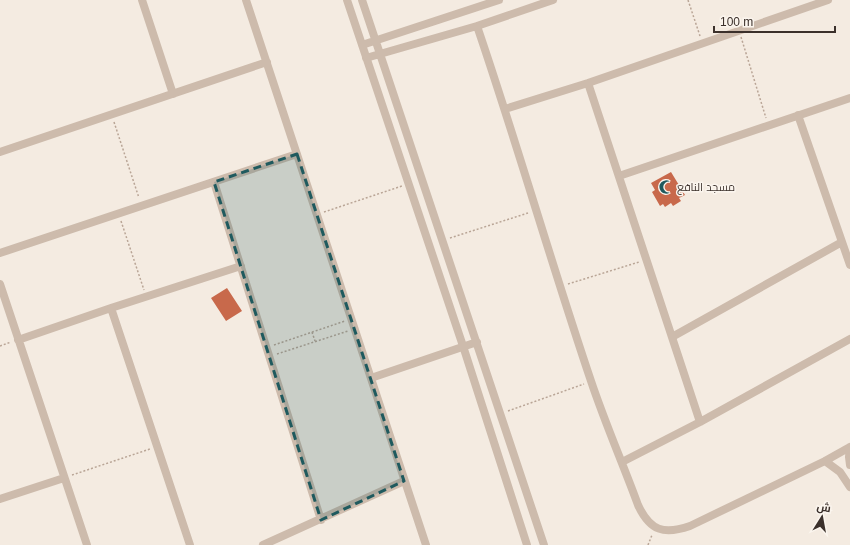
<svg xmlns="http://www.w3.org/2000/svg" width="850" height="545" font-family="Helvetica,Cairo,sans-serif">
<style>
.building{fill:#c8694b}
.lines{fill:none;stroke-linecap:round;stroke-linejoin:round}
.path{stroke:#b9a596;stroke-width:1.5;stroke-dasharray:2 2;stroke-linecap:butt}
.street{stroke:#cdbbac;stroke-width:8}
.marked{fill:#1f5a5e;fill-opacity:0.2;stroke:#1f5a5e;stroke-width:3;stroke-dasharray:8 5;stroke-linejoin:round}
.labels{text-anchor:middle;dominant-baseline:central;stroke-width:3;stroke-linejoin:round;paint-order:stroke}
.poi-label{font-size:11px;fill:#3b302b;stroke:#fbf5ee;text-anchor:start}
</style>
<rect width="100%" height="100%" fill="#f4ebe1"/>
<!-- building -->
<path class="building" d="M671 172 685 195 679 198 681 201 673 206 671 203 665 207 663 204 660 206 652 192 655 190 651 183Z
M227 288 242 311 226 321 211 298Z"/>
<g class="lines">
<!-- path -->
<path class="path" d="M688 0 700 36
M741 37 766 118
M114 122 139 198
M324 212 402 186
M121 221 144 290
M450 238 528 213
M568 284 639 262
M312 332 315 341
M274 345 345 321
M0 346 11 342
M277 354 348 331
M508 411 584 384
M72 475 150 449
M648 545 652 535"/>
<!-- street -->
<path class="street" d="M142 0 173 94
M246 0 426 545
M347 0 463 346 527 545
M362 0 544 545
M477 26C517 143 551 263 591 381 605 423 623 464 638 505 650 531 664 535 690 526L825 461 850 447
M362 45 499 0
M366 58 477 26 553 0
M588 83 700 422
M505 109 588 83 828 0
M798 115 850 265
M0 152 267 62
M619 176 850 98
M214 182 321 520
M0 253 297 154
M0 284 87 545
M111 308 190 545
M672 337 842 242
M18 340 111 308 241 266
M371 378 477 342
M850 447 849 457 850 465
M825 461 840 472 850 487
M622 462 700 422 850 339
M0 499 64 478
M263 545 404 481"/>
</g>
<!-- marked area -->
<path class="marked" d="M297 154 404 481 321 520 214 182Z"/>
<!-- icons -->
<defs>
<symbol id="mosque-bare" viewBox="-9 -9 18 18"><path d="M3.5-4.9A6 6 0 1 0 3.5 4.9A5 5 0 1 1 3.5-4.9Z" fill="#1f5a5e" stroke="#fbf5ee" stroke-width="2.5" paint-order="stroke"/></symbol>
</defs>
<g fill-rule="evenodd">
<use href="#mosque-bare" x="656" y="177" width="20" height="20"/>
</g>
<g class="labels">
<!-- poi labels -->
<g class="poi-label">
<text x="677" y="187">مسجد النافع</text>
</g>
</g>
<!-- north arrow -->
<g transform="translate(822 517) rotate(11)" stroke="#fbf5ee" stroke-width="3" paint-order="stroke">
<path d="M0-3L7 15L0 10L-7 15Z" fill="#3b302b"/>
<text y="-6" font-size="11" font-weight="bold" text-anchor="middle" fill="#3b302b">ش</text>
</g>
<!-- scale -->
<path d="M714 26v6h121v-6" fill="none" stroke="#3b302b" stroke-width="2"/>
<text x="720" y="26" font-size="12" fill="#3b302b" stroke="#fbf5ee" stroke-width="3" paint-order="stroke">100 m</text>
</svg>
